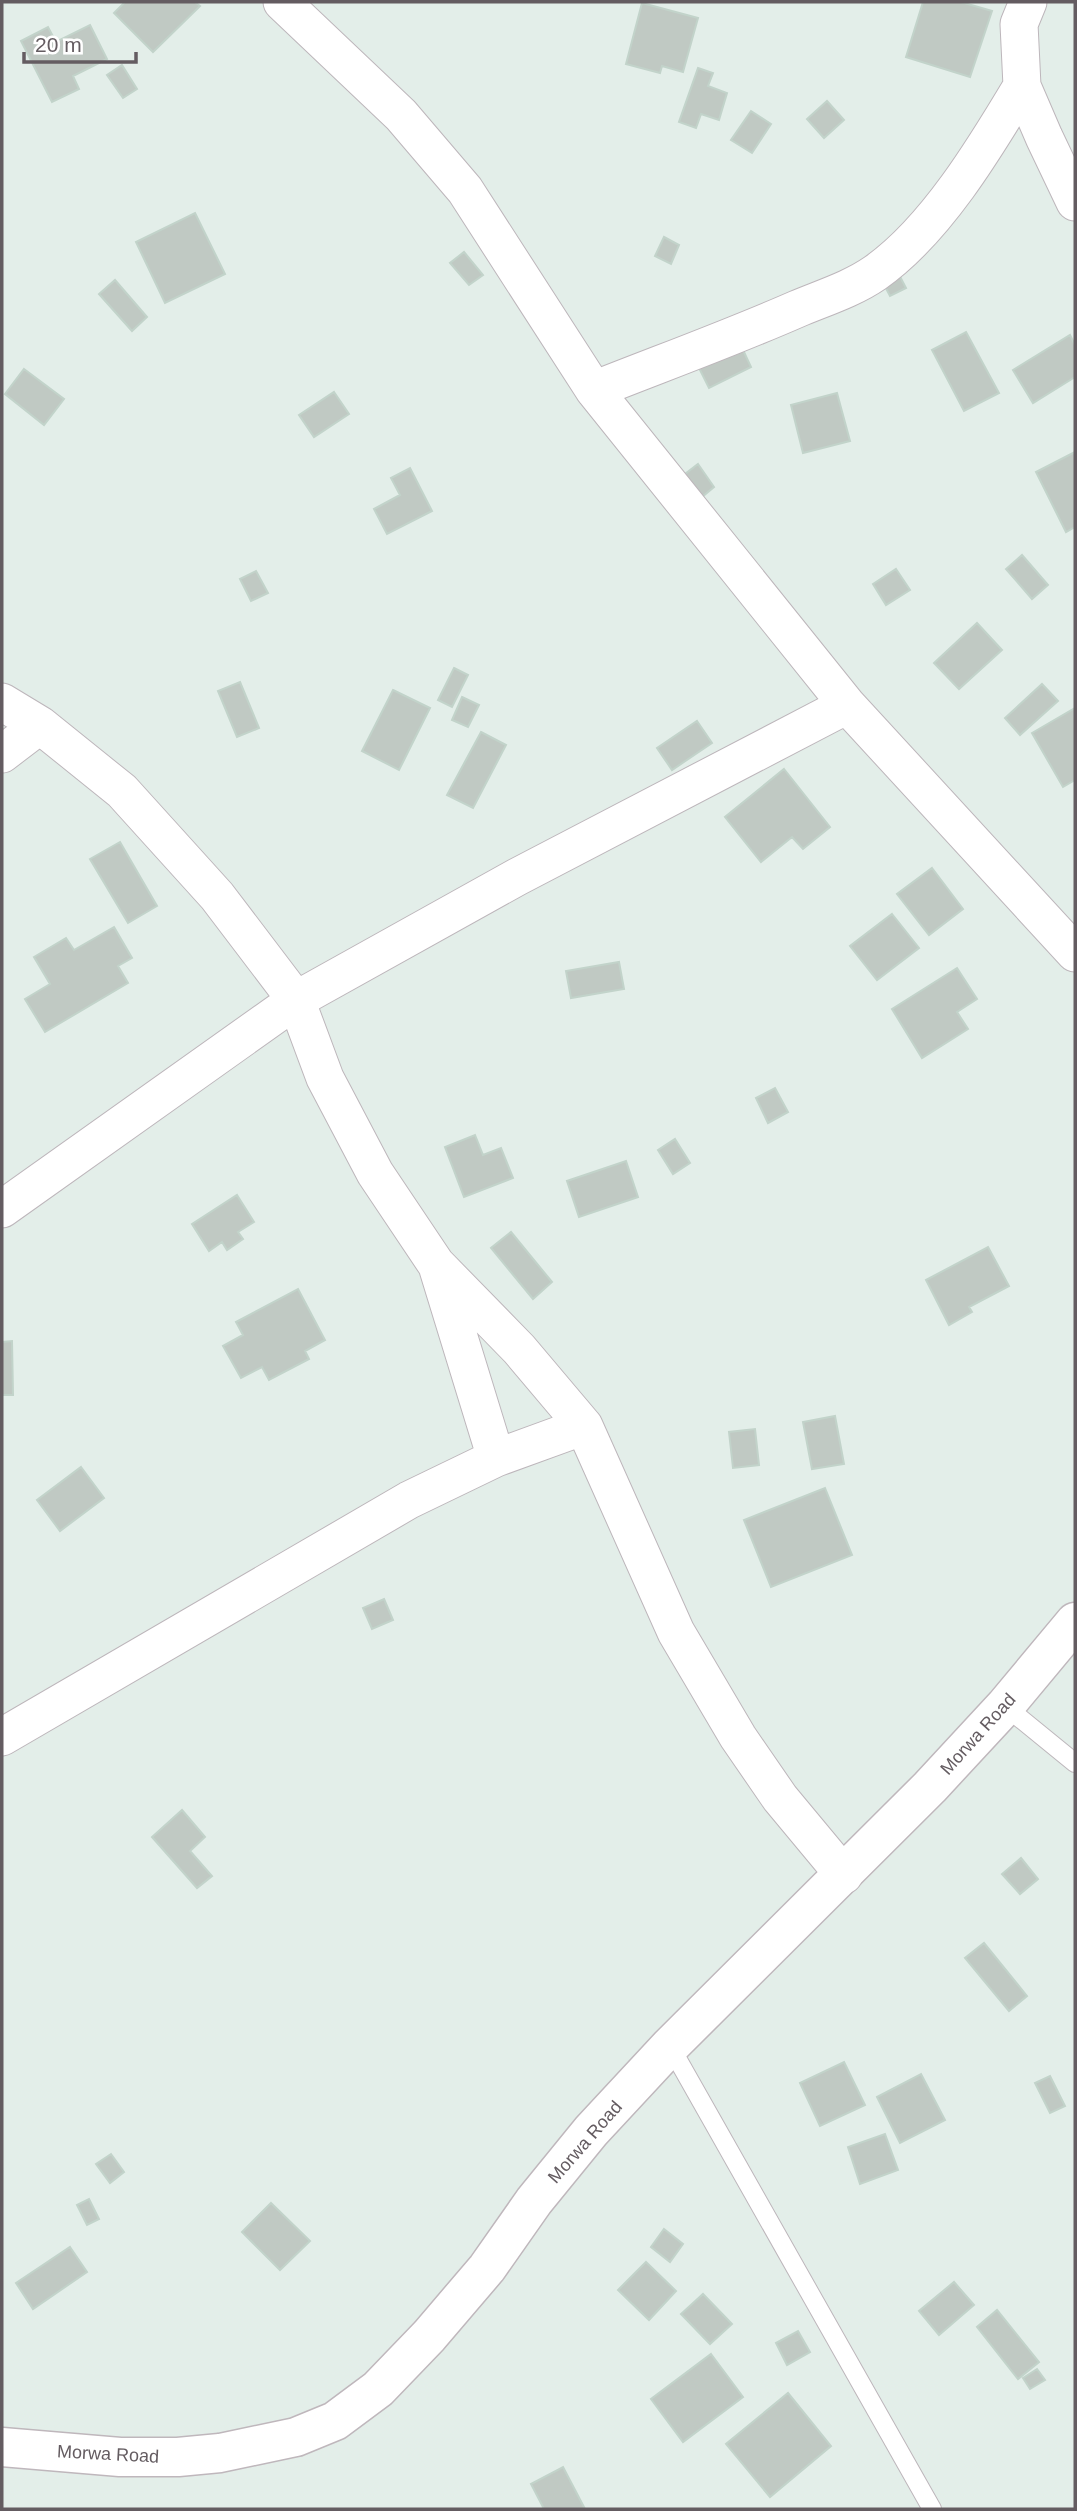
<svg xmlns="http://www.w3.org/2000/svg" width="1077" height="2511" font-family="Helvetica,sans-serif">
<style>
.building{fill:#c0c9c3;stroke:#c2d3ca;stroke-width:2}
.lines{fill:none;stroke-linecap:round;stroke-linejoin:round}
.lane-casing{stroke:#bdb6bb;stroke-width:20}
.street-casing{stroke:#bdb6bb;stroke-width:39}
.secondary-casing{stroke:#bfb7bc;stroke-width:41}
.lane{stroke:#fff;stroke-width:18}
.street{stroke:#fff;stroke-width:37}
.secondary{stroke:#fff;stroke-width:38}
.labels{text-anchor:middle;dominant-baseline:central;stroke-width:5;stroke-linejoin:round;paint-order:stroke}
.street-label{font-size:18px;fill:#645c61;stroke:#fff}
</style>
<rect width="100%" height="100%" fill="#e3eee9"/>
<!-- building -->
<path class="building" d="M125 2H195L200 6 153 52 114 13Z
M923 2H961L992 11 970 77 906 57Z
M642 3 698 18 683 72 662 66 660 73 626 64Z
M90 25 107 59 73 76 79 89 52 102 21 41 48 27 56 42Z
M122 65 137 89 123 98 107 75Z
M698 68 713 73 708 86 727 93 719 120 701 114 696 128 679 122Z
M827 101 844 120 824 138 807 119Z
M751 111 771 124 752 153 731 140Z
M195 213 225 274 165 303 136 242Z
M664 237 679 245 671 264 655 256Z
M464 252 483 275 469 285 450 263Z
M895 267 906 288 890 296 879 275Z
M115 280 147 317 132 331 99 294Z
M966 332 999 393 964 411 932 350Z
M1070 335 1075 345V377L1033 403 1013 370Z
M737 337 751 367 709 388 694 358Z
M24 369 64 399 44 425 5 394Z
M334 392 349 414 314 437 299 415Z
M837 393 850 441 803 453 791 405Z
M1075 452V527L1066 532 1036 472Z
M698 464 714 487 702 497 685 474Z
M410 468 432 511 387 534 374 509 400 495 391 478Z
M1022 555 1048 585 1032 599 1006 569Z
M896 569 910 590 886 605 873 584Z
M256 571 268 593 251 601 240 579Z
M977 623 1002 650 959 689 934 663Z
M454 668 468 675 452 707 438 700Z
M240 682 259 728 237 737 218 691Z
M1042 684 1058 701 1020 735 1005 718Z
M393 690 430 708 399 770 362 751Z
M462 697 479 705 468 727 452 720Z
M1075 708V780L1063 787 1032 733Z
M697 721 712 743 672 770 657 748Z
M481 732 506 745 473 808 447 795Z
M784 769 830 827 803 849 792 837 761 862 725 817Z
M120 842 157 906 128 923 90 859Z
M932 868 963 909 929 935 897 894Z
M892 914 919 948 877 980 850 946Z
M114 927 132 958 118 966 128 983 45 1032 25 999 50 984 34 957 66 938 74 950Z
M619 962 624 989 571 998 566 971Z
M957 968 977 999 957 1012 968 1029 922 1058 892 1009Z
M775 1088 788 1112 768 1123 756 1098Z
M475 1135 483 1155 501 1148 513 1178 464 1197 445 1147Z
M675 1139 690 1163 673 1174 658 1150Z
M626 1161 638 1197 579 1217 567 1181Z
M237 1195 254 1222 238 1232 243 1239 227 1250 222 1242 209 1251 192 1224Z
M511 1232 552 1282 533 1299 491 1248Z
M988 1247 1009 1286 969 1307 972 1312 949 1325 926 1280Z
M298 1289 325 1340 305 1351 309 1359 269 1380 262 1367 241 1378 223 1346 243 1335 236 1322Z
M12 1341 13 1395H2V1342Z
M835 1416 844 1464 812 1469 803 1422Z
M755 1429 759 1465 733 1468 729 1432Z
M81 1467 104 1498 60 1531 37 1500Z
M825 1488 852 1555 771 1587 744 1520Z
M384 1599 393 1620 372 1629 363 1608Z
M182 1810 205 1837 190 1851 212 1876 197 1888 152 1837Z
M1021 1858 1038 1879 1020 1894 1002 1874Z
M984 1943 1027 1996 1009 2011 965 1958Z
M844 2062 865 2105 820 2126 800 2083Z
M921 2074 945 2120 900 2143 877 2097Z
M1050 2076 1065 2106 1050 2113 1035 2083Z
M885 2134 898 2170 860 2184 848 2147Z
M111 2154 124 2172 110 2183 96 2164Z
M89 2199 99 2219 87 2225 77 2205Z
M271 2203 310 2241 280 2270 242 2232Z
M664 2229 683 2244 670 2262 651 2247Z
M70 2247 87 2272 33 2309 16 2283Z
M646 2262 676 2291 649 2320 618 2290Z
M954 2282 974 2305 939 2335 919 2311Z
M703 2294 732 2324 710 2344 681 2314Z
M997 2310 1039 2362 1018 2379 977 2327Z
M798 2331 810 2352 787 2365 776 2343Z
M711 2354 743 2397 683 2442 651 2399Z
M1037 2369 1045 2380 1030 2389 1023 2378Z
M788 2393 831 2446 770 2497 726 2444Z
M563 2467 585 2509H544L531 2484Z"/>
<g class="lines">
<defs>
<path id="lane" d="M1005 1706 1075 1763
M670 2046 932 2509"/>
<path id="street" d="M282 2 401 115 465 190 594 390 847 705 1075 953
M1028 2 1019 24 1022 86 1044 137 1075 202
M594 390C662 363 731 338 797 309 823 298 852 289 875 273 935 231 985 148 1022 86
M2 702 40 725 122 791 217 896 296 1000 325 1078 375 1173 436 1264 519 1349 584 1426 676 1632 738 1737 780 1798 844 1875
M2 754 40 725
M2 1209 296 1000 517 877 847 705
M438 1269 496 1458
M2 1737 409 1500 496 1458 584 1426"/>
<path id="secondary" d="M2 2447 120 2457H178L220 2453 296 2437 335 2421 378 2389 429 2336 487 2268 534 2201 591 2131 670 2046 930 1787 1005 1706 1075 1622"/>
</defs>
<!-- lane casing -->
<use href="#lane" class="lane-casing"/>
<!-- street casing -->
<use href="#street" class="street-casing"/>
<!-- secondary casing -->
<use href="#secondary" class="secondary-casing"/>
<!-- lane -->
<use href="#lane" class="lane"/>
<!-- street -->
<use href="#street" class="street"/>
<!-- secondary -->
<use href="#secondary" class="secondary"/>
</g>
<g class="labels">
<!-- street labels -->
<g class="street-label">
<text transform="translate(978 1734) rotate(-48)">Morwa Road</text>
<text transform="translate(585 2142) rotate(-49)">Morwa Road</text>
<text transform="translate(108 2454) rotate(3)">Morwa Road</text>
</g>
</g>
<!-- border -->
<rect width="1077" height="2511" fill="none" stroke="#645c61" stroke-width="7"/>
<!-- scale -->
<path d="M24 52v10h112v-10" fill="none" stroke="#645c61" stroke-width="3.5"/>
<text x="35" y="52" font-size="21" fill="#645c61" stroke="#ffffff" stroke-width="5" paint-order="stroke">20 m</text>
</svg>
